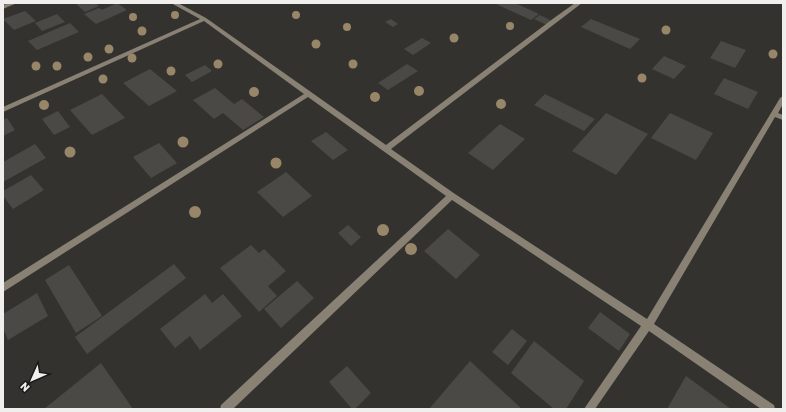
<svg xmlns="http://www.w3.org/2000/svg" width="786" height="412" font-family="Rubik,sans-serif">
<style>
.building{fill:#4a4945}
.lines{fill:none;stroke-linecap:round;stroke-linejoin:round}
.street{fill:#888174;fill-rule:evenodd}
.tree{fill:#978668}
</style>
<rect width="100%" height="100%" fill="#34322f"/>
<!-- building -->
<path class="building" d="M75 3H95L99 6 85 12Z
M117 3 127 10 96 24 84 14 99 8 102 10Z
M497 3H515L539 14 531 20 496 4Z
M25 11 36 21 14 30 3 19Z
M57 14 65 22 42 31 35 23Z
M540 15 552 21 547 25 534 19Z
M391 19 398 24 393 27 385 22Z
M591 19 640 39 630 49 581 27Z
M70 23 79 32 37 50 28 41Z
M422 38 431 43 413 55 404 49Z
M721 41 746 50 735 68 710 58Z
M664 56 686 66 674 79 652 69Z
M407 64 418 71 388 90 378 83Z
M205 65 212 71 192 82 185 75Z
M150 69 177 91 149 106 123 83Z
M724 78 758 92 748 109 714 94Z
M215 88 234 104 242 99 264 117 243 130 223 113 214 119 193 100Z
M102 94 125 118 92 135 70 110Z
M545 94 595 119 584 131 534 105Z
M58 111 70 127 54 135 42 119Z
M606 113 648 134 616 175 572 151Z
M670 113 713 133 696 160 651 138Z
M7 118 15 130 3 136V120Z
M500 124 525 139 493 170 468 153Z
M326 132 348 150 333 160 311 141Z
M159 143 177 163 151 178 133 157Z
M35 144 46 158 3 182V162Z
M286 172 312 196 283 217 257 192Z
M31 175 44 190 13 209 3 196V191Z
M348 225 361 237 351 246 338 233Z
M448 229 480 255 456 279 424 251Z
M251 245 259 253 264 249 286 271 268 286 277 296 259 312 220 268Z
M174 264 186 278 87 354 75 337Z
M69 265 102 316 76 333 45 280Z
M297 281 314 298 281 328 264 309Z
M37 293 48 316 8 340 3 328V314Z
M205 294 212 303 223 294 242 316 200 350 190 336 175 348 160 329Z
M600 312 630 334 619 351 588 328Z
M512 329 527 341 508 365 492 352Z
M534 341 584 381 566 409H554L511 373Z
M470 361 522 409H429Z
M101 363 133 409H44Z
M347 366 371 393 355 409H352L329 382Z
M686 376 731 409H667Z"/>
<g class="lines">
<!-- street -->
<path class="street" d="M9 3H17L3 9V5Z
M171 3H178L206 18 386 145 554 18 575 3H582L391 149 455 194 647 319 780 98 783 96V104L778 113 783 115V120L775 117 654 324 774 405 775 409H761L649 331 595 409H584L641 326 452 200 233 409H220L221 405 446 196 308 97 3 292V283L304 94 204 21 3 112V107L200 19Z"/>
</g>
<!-- trees -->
<g class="tree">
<circle cx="175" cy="15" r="4"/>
<circle cx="296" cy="15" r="4"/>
<circle cx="133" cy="17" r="4"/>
<circle cx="510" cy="26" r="4"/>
<circle cx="347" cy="27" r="4"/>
<circle cx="666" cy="30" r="4.5"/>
<circle cx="142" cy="31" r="4.5"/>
<circle cx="454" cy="38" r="4.5"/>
<circle cx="316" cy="44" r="4.5"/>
<circle cx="109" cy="49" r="4.5"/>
<circle cx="773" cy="54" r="4.5"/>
<circle cx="88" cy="57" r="4.5"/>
<circle cx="132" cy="58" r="4.5"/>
<circle cx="218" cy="64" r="4.5"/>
<circle cx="353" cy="64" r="4.5"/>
<circle cx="36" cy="66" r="4.5"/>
<circle cx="57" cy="66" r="4.5"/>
<circle cx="171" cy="71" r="4.5"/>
<circle cx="642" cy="78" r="4.5"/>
<circle cx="103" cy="79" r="4.5"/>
<circle cx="419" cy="91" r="5"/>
<circle cx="254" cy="92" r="5"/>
<circle cx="375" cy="97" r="5"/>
<circle cx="501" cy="104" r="5"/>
<circle cx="44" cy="105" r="5"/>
<circle cx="183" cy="142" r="5.5"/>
<circle cx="70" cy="152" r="5.5"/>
<circle cx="276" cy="163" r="5.5"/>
<circle cx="195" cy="212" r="6"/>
<circle cx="383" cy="230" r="6"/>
<circle cx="411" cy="249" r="6"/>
</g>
<!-- border -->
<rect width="786" height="412" fill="none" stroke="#f1efed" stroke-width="8"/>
<!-- north arrow -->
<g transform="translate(32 380) rotate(225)" stroke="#1b1a18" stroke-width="3" paint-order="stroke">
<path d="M0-3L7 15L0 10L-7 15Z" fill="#f1efed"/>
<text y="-6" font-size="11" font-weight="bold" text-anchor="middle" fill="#f1efed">N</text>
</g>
</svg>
